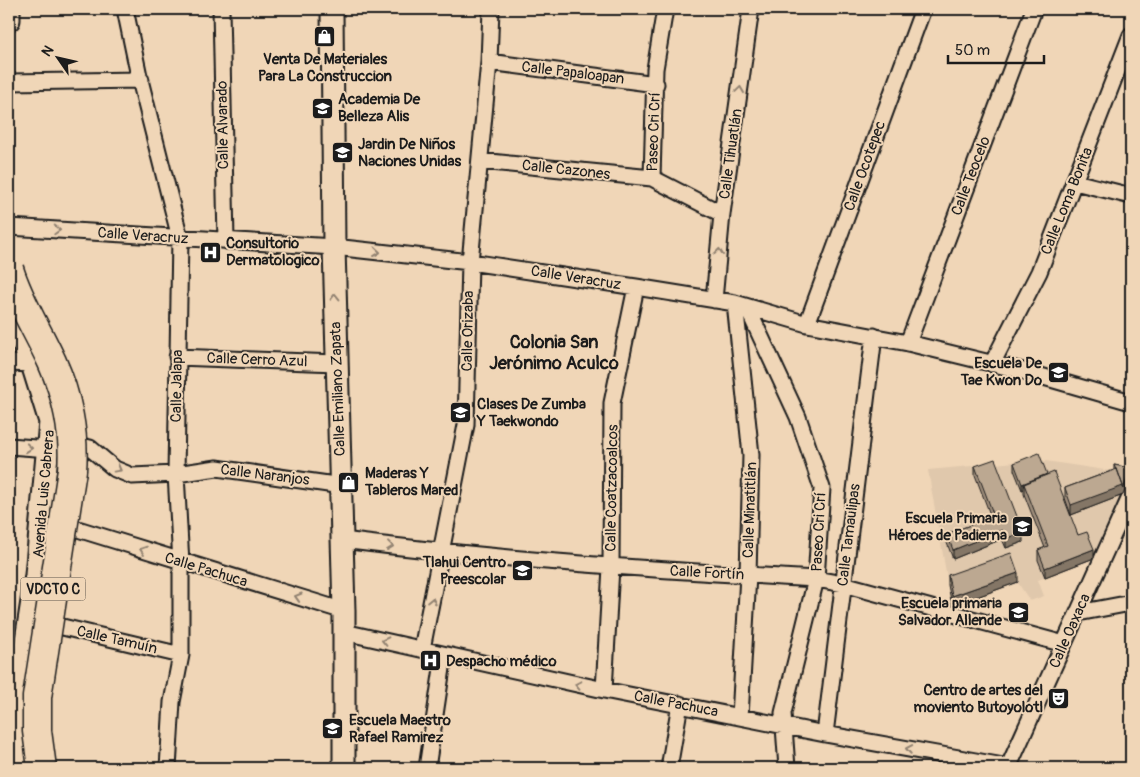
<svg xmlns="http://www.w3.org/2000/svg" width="1140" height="777" font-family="Pangolin,sans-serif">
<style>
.built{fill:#e0c8ac}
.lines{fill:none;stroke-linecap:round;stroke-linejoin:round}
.street-casing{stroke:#1c1c1c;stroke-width:19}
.secondary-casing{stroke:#1c1c1c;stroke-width:25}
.street{stroke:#f0d6b7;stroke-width:15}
.secondary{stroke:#f0d6b7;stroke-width:21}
.highway-bridge-casing{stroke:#1c1c1c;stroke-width:31;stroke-linecap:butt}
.highway-bridge{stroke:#f0d6b7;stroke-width:28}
.wall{fill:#a2907d;stroke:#1c1c1c}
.shaded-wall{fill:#847666;stroke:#1c1c1c}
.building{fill:#bca891;stroke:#1c1c1c}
.oneway{stroke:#918271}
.labels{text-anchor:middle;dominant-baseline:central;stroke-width:4;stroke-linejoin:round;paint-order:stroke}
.shield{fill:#f0d6b7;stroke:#5c544a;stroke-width:1}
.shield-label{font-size:14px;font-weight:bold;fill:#1c1c1c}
.poi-label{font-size:15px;font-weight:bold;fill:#1c1c1c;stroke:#f0d6b7;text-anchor:start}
.street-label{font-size:15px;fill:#1c1c1c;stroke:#f0d6b7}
.quarter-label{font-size:18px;font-weight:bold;fill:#1c1c1c;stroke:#f0d6b7}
</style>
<rect width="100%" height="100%" fill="#f0d6b7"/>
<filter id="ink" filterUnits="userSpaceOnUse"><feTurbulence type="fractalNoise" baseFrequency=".02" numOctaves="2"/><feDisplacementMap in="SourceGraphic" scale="10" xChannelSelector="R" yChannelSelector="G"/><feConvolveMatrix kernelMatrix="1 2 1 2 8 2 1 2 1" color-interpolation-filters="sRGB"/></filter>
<g filter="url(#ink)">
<!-- built -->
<path class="built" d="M1039 460 1131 474 1094 558 1038 580 1044 596 1030 601 1018 583 952 606 928 470Z"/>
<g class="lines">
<defs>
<path id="street" d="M125 9 139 76 180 238 176 474 181 563V655L172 702 168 768
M221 9 226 241
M489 62 656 84
M9 82 141 80
M480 161 652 178 722 214
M652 178 655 69 665 9
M1075 182 1131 196
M9 227 334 247 470 262 636 287 735 303 807 324 908 343 1023 371 1131 402
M714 300 722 214 751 9
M735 303 751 455 748 575 740 717
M747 307 798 417 822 488 816 579 783 713 787 768
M807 324 923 9
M908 343 1034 9
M177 357 337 363
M9 363 32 364
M992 364 1039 272 1131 35
M9 446 49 449 77 445 90 448 115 469 132 476 176 474 217 468 342 486
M68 526 344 611
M342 540C500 560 658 570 816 579L843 584 1064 644
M1078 613 1131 603
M54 625 181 655
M344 632 604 690 825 734 1009 767
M422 649 466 425 470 262 489 62 491 9
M604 690 611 567 612 403 636 287
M825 734 874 336
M427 768 444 655
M669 768 680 704
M1008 768 1131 495"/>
<path id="secondary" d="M332 9 334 247 344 611V768
M9 20V9
M9 315 32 364 50 422 36 575 15 712 16 768"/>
</defs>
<!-- street casing -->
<use href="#street" class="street-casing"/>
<!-- secondary casing -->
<use href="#secondary" class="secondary-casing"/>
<!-- street -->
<use href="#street" class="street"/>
<!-- secondary -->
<use href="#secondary" class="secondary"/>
<defs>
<path id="highway-bridge" d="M9 269C19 302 38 331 52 362 67 395 75 434 72 470L37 697V731L42 768"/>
</defs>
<!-- highway-bridge casing -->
<use href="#highway-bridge" class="highway-bridge-casing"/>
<!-- highway-bridge -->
<use href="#highway-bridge" class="highway-bridge"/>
</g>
<!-- wall -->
<path class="wall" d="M1014 463 1047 475 1078 535 1094 558 1045 577 1038 560V550L1045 548 1024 494V489L1022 490 1014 470Z
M1114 465 1131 468V476L1123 495 1071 515 1065 498V488L1114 470Z
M975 466 1023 542 1006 548 1002 539 953 559 947 543V534L991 517 975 475Z
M948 575 1018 582 952 606 948 585Z"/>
<!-- shaded-wall -->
<path class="shaded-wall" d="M1131 470V476L1123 495 1071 515V505Z
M1047 474V480L1024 484V489L1022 490V484Z
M1002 530V539L953 559V550Z
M1023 532V542L1006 548V539Z
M1094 549V558L1045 577V568Z
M1018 573V582L952 606V596Z"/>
<!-- building -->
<path class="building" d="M1039 453 1047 474 1022 484 1014 463Z
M995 459 1023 532 1006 539 1002 530 953 550 947 534 994 516 975 466Z
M1114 465 1131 468V470L1123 489V486L1117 469 1116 470Z
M1117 469 1123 486 1071 505 1065 488Z
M1054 472 1078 535 1087 532 1094 549 1045 568 1038 550 1048 546 1024 484Z
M1011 553 1018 573 952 596 948 575Z"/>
<!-- one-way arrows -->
<defs><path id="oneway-chevron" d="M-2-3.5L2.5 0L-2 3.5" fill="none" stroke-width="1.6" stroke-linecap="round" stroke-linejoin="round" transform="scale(1.25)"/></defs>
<g class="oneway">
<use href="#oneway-chevron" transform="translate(740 90) rotate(-82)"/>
<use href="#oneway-chevron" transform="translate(57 230) rotate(3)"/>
<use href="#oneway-chevron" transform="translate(377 252) rotate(6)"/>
<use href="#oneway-chevron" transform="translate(719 252) rotate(-84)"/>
<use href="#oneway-chevron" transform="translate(335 297) rotate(-91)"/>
<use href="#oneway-chevron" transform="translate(29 448) rotate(5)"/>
<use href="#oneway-chevron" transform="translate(118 469) rotate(29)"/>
<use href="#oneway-chevron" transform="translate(390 546) rotate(7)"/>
<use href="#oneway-chevron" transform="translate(143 550) rotate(-161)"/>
<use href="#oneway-chevron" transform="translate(298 597) rotate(-163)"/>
<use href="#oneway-chevron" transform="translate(432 601) rotate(-78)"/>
<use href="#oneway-chevron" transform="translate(385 641) rotate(-167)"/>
<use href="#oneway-chevron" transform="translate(578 685) rotate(-168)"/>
<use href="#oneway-chevron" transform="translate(909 749) rotate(-170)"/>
</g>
</g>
<!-- icons -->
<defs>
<symbol id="shop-square" viewBox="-11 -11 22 22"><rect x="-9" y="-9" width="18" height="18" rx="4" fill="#1c1c1c" stroke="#f0d6b7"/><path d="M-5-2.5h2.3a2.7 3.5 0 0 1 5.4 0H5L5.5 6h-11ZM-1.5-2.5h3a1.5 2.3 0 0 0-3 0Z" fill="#fff"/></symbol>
<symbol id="university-square" viewBox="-11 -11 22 22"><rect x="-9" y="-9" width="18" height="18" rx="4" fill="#1c1c1c" stroke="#f0d6b7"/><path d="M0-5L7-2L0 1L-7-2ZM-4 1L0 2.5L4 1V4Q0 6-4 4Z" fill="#fff"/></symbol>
<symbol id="school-square" viewBox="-11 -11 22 22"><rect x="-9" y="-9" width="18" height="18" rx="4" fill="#1c1c1c" stroke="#f0d6b7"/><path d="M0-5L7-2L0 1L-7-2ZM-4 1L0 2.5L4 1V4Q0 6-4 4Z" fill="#fff"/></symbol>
<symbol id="hospital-square" viewBox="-11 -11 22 22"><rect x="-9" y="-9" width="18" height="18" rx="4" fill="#1c1c1c" stroke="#f0d6b7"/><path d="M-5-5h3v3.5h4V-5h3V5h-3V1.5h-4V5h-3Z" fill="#fff"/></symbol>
<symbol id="theatre-square" viewBox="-11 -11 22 22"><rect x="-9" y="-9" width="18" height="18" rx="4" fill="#1c1c1c" stroke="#f0d6b7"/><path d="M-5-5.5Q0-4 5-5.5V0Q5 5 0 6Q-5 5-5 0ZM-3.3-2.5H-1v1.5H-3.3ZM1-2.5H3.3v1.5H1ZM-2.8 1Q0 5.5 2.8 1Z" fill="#fff"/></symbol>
</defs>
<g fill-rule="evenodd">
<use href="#shop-square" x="312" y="24" width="25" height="25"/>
<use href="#university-square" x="310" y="96" width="25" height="25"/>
<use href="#school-square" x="330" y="140" width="25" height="25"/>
<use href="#hospital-square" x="198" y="240" width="25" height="25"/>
<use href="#university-square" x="1046" y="360" width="25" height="25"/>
<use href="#school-square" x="448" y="400" width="25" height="25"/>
<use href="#shop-square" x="336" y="470" width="25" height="25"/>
<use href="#school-square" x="1010" y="514" width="25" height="25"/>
<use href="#school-square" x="510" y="558" width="25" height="25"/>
<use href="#school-square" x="1006" y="600" width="25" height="25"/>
<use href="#hospital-square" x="418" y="648" width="25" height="25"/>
<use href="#theatre-square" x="1046" y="686" width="25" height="25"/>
<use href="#school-square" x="320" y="716" width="25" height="25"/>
</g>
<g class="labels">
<!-- shield labels -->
<rect class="shield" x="20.5" y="577.5" width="65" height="23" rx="4"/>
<g class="shield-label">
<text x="53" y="589">VDCTO C</text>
</g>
<!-- poi labels -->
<g class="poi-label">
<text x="325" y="59" text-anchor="middle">Venta De Materiales<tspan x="325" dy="17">Para La Construccion</tspan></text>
<text x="338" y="99">Academia De<tspan x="338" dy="17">Belleza Alis</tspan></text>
<text x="358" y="144">Jardin De Niños<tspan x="358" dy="17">Naciones Unidas</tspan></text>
<text x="226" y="243">Consultorio<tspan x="226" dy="17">Dermatologico</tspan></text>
<text x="1042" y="363" text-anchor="end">Escuela De<tspan x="1042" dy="17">Tae Kwon Do</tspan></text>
<text x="477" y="404">Clases De Zumba<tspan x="477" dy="17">Y Taekwondo</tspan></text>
<text x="365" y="473">Maderas Y<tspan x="365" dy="17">Tableros Mared</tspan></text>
<text x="1007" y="518" text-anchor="end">Escuela Primaria<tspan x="1007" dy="17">Héroes de Padierna</tspan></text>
<text x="506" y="562" text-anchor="end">Tlahui Centro<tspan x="506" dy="17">Preescolar</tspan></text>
<text x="1002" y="603" text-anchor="end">Escuela primaria<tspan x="1002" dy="17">Salvador Allende</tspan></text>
<text x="446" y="661">Despacho médico</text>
<text x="1043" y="690" text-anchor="end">Centro de artes del<tspan x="1043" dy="17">moviento Butoyolotl</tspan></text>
<text x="349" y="720">Escuela Maestro<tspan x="349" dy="17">Rafael Ramirez</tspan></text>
</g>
<!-- street labels -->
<g class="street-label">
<text transform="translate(573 73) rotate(7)">Calle Papaloapan</text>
<text transform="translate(223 125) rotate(-91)">Calle Alvarado</text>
<text transform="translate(654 132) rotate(-88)">Paseo Cri Crí</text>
<text transform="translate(731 154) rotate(-82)">Calle Tihuatlán</text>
<text transform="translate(865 166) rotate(-70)">Calle Ocotepec</text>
<text transform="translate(566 170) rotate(6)">Calle Cazones</text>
<text transform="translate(971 176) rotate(-69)">Calle Teocelo</text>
<text transform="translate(1067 201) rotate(-68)">Calle Loma Bonita</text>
<text transform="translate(143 236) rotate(4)">Calle Veracruz</text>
<text transform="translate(576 278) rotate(9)">Calle Veracruz</text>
<text transform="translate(468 331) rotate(-89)">Calle Orizaba</text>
<text transform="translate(257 360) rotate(2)">Calle Cerro Azul</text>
<text transform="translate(177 386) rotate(-89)">Calle Jalapa</text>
<text transform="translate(338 389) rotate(-92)">Calle Emiliano Zapata</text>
<text transform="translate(265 475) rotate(7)">Calle Naranjos</text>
<text transform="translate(612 488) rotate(-89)">Calle Coatzacoalcos</text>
<text transform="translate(44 494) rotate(-85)">Avenida Luis Cabrera</text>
<text transform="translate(750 510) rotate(-88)">Calle Minatitlán</text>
<text transform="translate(819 532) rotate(-87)">Paseo Cri Crí</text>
<text transform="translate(849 535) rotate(-83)">Calle Tamaulipas</text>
<text transform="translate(206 570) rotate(17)">Calle Pachuca</text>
<text transform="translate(707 573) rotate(3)">Calle Fortín</text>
<text transform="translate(1070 631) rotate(-66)">Calle Oaxaca</text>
<text transform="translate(117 640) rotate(13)">Calle Tamuín</text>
<text transform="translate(676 704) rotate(11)">Calle Pachuca</text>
</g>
<!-- quarter labels -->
<g class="quarter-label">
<text x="554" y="342">Colonia San<tspan x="554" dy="21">Jerónimo Aculco</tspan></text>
</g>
</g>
<!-- margin -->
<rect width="1140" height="777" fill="none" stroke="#f0d6b7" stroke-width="30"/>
<rect x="15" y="15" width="1110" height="747" fill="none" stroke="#1c1c1c" stroke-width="2" filter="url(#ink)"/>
<!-- north arrow -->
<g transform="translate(58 58) rotate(304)" stroke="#f0d6b7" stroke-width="4" paint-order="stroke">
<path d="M0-4L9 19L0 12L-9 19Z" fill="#1c1c1c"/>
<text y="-8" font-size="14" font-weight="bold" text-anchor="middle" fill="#1c1c1c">N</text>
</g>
<!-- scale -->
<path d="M948 55v8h96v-8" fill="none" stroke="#1c1c1c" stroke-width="2.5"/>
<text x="955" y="55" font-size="15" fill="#1c1c1c" stroke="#f0d6b7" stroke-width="4" paint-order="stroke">50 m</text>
</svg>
